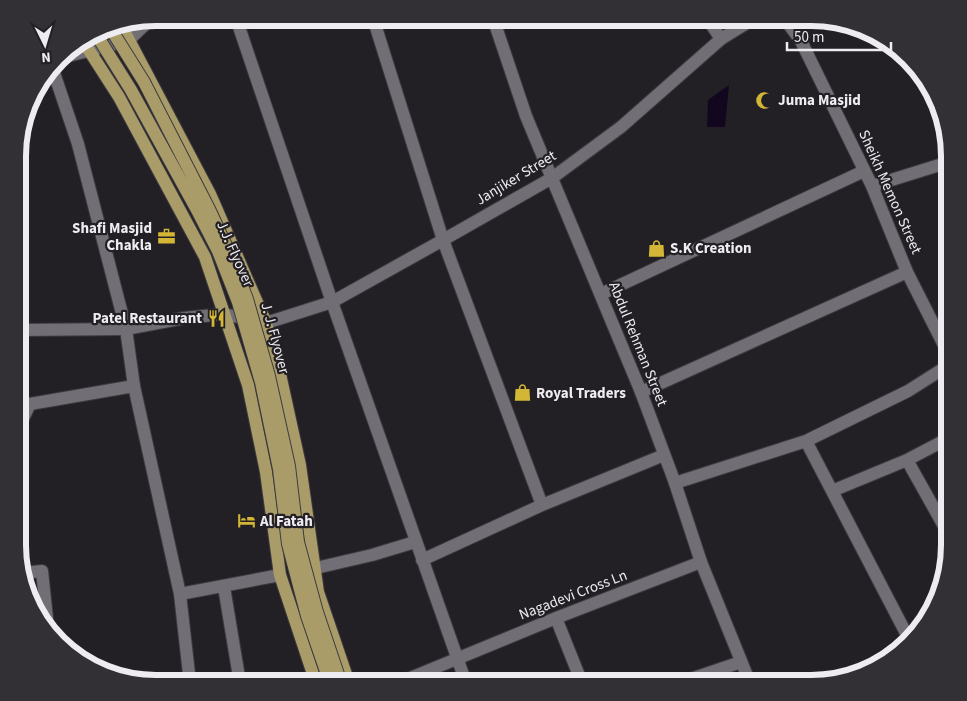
<svg xmlns="http://www.w3.org/2000/svg" width="967" height="701" font-family="'Source Sans 3',sans-serif">
<style>
.water{fill:#130720}
.lines{fill:none;stroke-linecap:round;stroke-linejoin:round}
.minor-casing{stroke:#3d3b40;stroke-width:14}
.tertiary-casing{stroke:#3d3b40;stroke-width:14}
.secondary-casing{stroke:#3d3b40;stroke-width:14}
.primary-casing{stroke:#3d3b40;stroke-width:14}
.minor{stroke:#716f75;stroke-width:12}
.tertiary{stroke:#716f75;stroke-width:12}
.secondary{stroke:#716f75;stroke-width:12}
.primary{stroke:#aa9c69;stroke-width:12}
.primary-bridge-casing{stroke:#3d3b40;stroke-width:14;stroke-linecap:butt}
.primary-bridge{stroke:#aa9c69;stroke-width:12}
.labels{text-anchor:middle;dominant-baseline:central;stroke-width:4.5;stroke-linejoin:round;paint-order:stroke}
.poi-label{font-size:15px;font-weight:bold;fill:#eeecf0;stroke:#222025;text-anchor:start}
.street-label{font-size:15px;fill:#eeecf0;stroke:#222025}
.rim{fill:none;stroke:#eeecf0;stroke-width:6}
</style>
<rect width="100%" height="100%" fill="#222025"/>
<!-- water -->
<path class="water" d="M729 85 725 127H707L708 100Z"/>
<g class="lines">
<defs>
<path id="minor" d="M236 18 332 302 466 683
M373 18 443 240 542 505
M707 18 721 39
M784 18 801 41 872 186 907 272 949 355
M872 186 949 162
M601 294 864 171
M19 330 126 329 184 318 224 314
M641 392 907 272
M19 404H30L134 386
M19 427 30 404
M806 441 909 639
M907 460 949 535
M675 483 806 441 908 391 949 365
M832 491 907 460 949 438
M422 560 542 505 664 455
M316 568 372 555 415 542
M22 573 42 571 48 628
M224 587 240 683
M180 594 280 575
M556 618 582 683
M398 683 556 618 701 562
M679 683 741 662"/>
<path id="tertiary" d="M493 18 526 116 641 392 675 483 701 562 750 683
M52 67 78 144 126 329 134 386 180 594 190 683
M224 314 266 323 332 302 443 240 552 178 621 127 721 39 755 18"/>
<path id="secondary" d="M60 58 128 41 152 18"/>
<path id="primary" d="M120 23 210 194 266 323 280 374 300 465 318 592 349 683
M83 41 119 97 205 257 248 385 266 472 280 575 316 683"/>
</defs>
<!-- minor casing -->
<use href="#minor" class="minor-casing"/>
<!-- tertiary casing -->
<use href="#tertiary" class="tertiary-casing"/>
<!-- secondary casing -->
<use href="#secondary" class="secondary-casing"/>
<!-- primary casing -->
<use href="#primary" class="primary-casing"/>
<!-- minor -->
<use href="#minor" class="minor"/>
<!-- tertiary -->
<use href="#tertiary" class="tertiary"/>
<!-- secondary -->
<use href="#secondary" class="secondary"/>
<!-- primary -->
<use href="#primary" class="primary"/>
<defs>
<path id="primary-bridge" d="M109 26 144 82 209 209 229 252 247 299 269 376 289 466 298 542 317 612 341 683
M96 34 131 90 197 210 218 251 238 302 261 382 279 469 288 544 307 616 330 683"/>
</defs>
<!-- primary-bridge casing -->
<use href="#primary-bridge" class="primary-bridge-casing"/>
<!-- primary-bridge -->
<use href="#primary-bridge" class="primary-bridge"/>
</g>
<!-- icons -->
<defs>
<symbol id="mosque-bare" viewBox="-9 -9 18 18"><path d="M3.5-4.9A6 6 0 1 0 3.5 4.9A5 5 0 1 1 3.5-4.9Z" fill="#d3b635" stroke="#222025" stroke-width="2.5" paint-order="stroke"/></symbol>
<symbol id="office-bare" viewBox="-9 -9 18 18"><path d="M-6-3h4V-5.5h4V-3h4V5H-6ZM-1-4.5V-3h2v-1.5ZM-6 0V1H6V0Z" fill="#d3b635" stroke="#222025" stroke-width="2.5" paint-order="stroke"/></symbol>
<symbol id="shop-bare" viewBox="-9 -9 18 18"><path d="M-5-2.5h2.3a2.7 3.5 0 0 1 5.4 0H5L5.5 6h-11ZM-1.5-2.5h3a1.5 2.3 0 0 0-3 0Z" fill="#d3b635" stroke="#222025" stroke-width="2.5" paint-order="stroke"/></symbol>
<symbol id="restaurant-bare" viewBox="-9 -9 18 18"><path d="M-5-6h1v4h1v-4h1v4h1v-4h1v5L-1.5 .5V6h-2V.5L-5-1ZM5-6V6H3V1.5H1.5Q1.5-4 5-6Z" fill="#d3b635" stroke="#222025" stroke-width="2.5" paint-order="stroke"/></symbol>
<symbol id="hotel-bare" viewBox="-9 -9 18 18"><path d="M-6-4.5h1.5V1H6V5H4.5V3h-9V5H-6ZM-4 0a1.8 1.8 0 1 1 3.6 0ZM.5 0V-2.5h3Q6-2.5 6 0Z" fill="#d3b635" stroke="#222025" stroke-width="2.5" paint-order="stroke"/></symbol>
</defs>
<g fill-rule="evenodd">
<use href="#mosque-bare" x="752" y="88" width="25" height="25"/>
<use href="#office-bare" x="154" y="224" width="25" height="25"/>
<use href="#shop-bare" x="644" y="236" width="25" height="25"/>
<use href="#restaurant-bare" x="204" y="306" width="25" height="25"/>
<use href="#shop-bare" x="510" y="380" width="25" height="25"/>
<use href="#hotel-bare" x="234" y="508" width="25" height="25"/>
</g>
<g class="labels">
<!-- poi labels -->
<g class="poi-label">
<text x="778" y="100">Juma Masjid</text>
<text x="152" y="228" text-anchor="end">Shafi Masjid<tspan x="152" dy="17">Chakla</tspan></text>
<text x="670" y="248">S.K Creation</text>
<text x="202" y="318" text-anchor="end">Patel Restaurant</text>
<text x="536" y="393">Royal Traders</text>
<text x="260" y="521">Al Fatah</text>
</g>
<!-- street labels -->
<g class="street-label">
<text transform="translate(516 178) rotate(-31)">Janjiker Street</text>
<text transform="translate(890 192) rotate(66)">Sheikh Memon Street</text>
<text transform="translate(235 254) rotate(66)">J.J. Flyover</text>
<text transform="translate(275 338) rotate(75)">J. J. Flyover</text>
<text transform="translate(638 344) rotate(68)">Abdul Rehman Street</text>
<text transform="translate(573 595) rotate(-21)">Nagadevi Cross Ln</text>
</g>
</g>
<!-- crop -->
<path d="M0 0H967V701H0ZM156 26H811A130 130 0 0 1 941 156V545A130 130 0 0 1 811 675H156A130 130 0 0 1 26 545V156A130 130 0 0 1 156 26Z" fill="#323035" fill-rule="evenodd"/>
<path class="rim" d="M156 26H811A130 130 0 0 1 941 156V545A130 130 0 0 1 811 675H156A130 130 0 0 1 26 545V156A130 130 0 0 1 156 26Z"/>
<!-- north arrow -->
<g transform="translate(45 45) rotate(175)" stroke="#222025" stroke-width="4" paint-order="stroke">
<path d="M0-4L9 19L0 12L-9 19Z" fill="#eeecf0"/>
<text y="-8" font-size="14" font-weight="bold" text-anchor="middle" fill="#eeecf0">N</text>
</g>
<!-- scale -->
<path d="M787 42v8h104v-8" fill="none" stroke="#eeecf0" stroke-width="2.5"/>
<text x="794" y="42" font-size="15" fill="#eeecf0" stroke="#222025" stroke-width="4" paint-order="stroke">50 m</text>
</svg>
